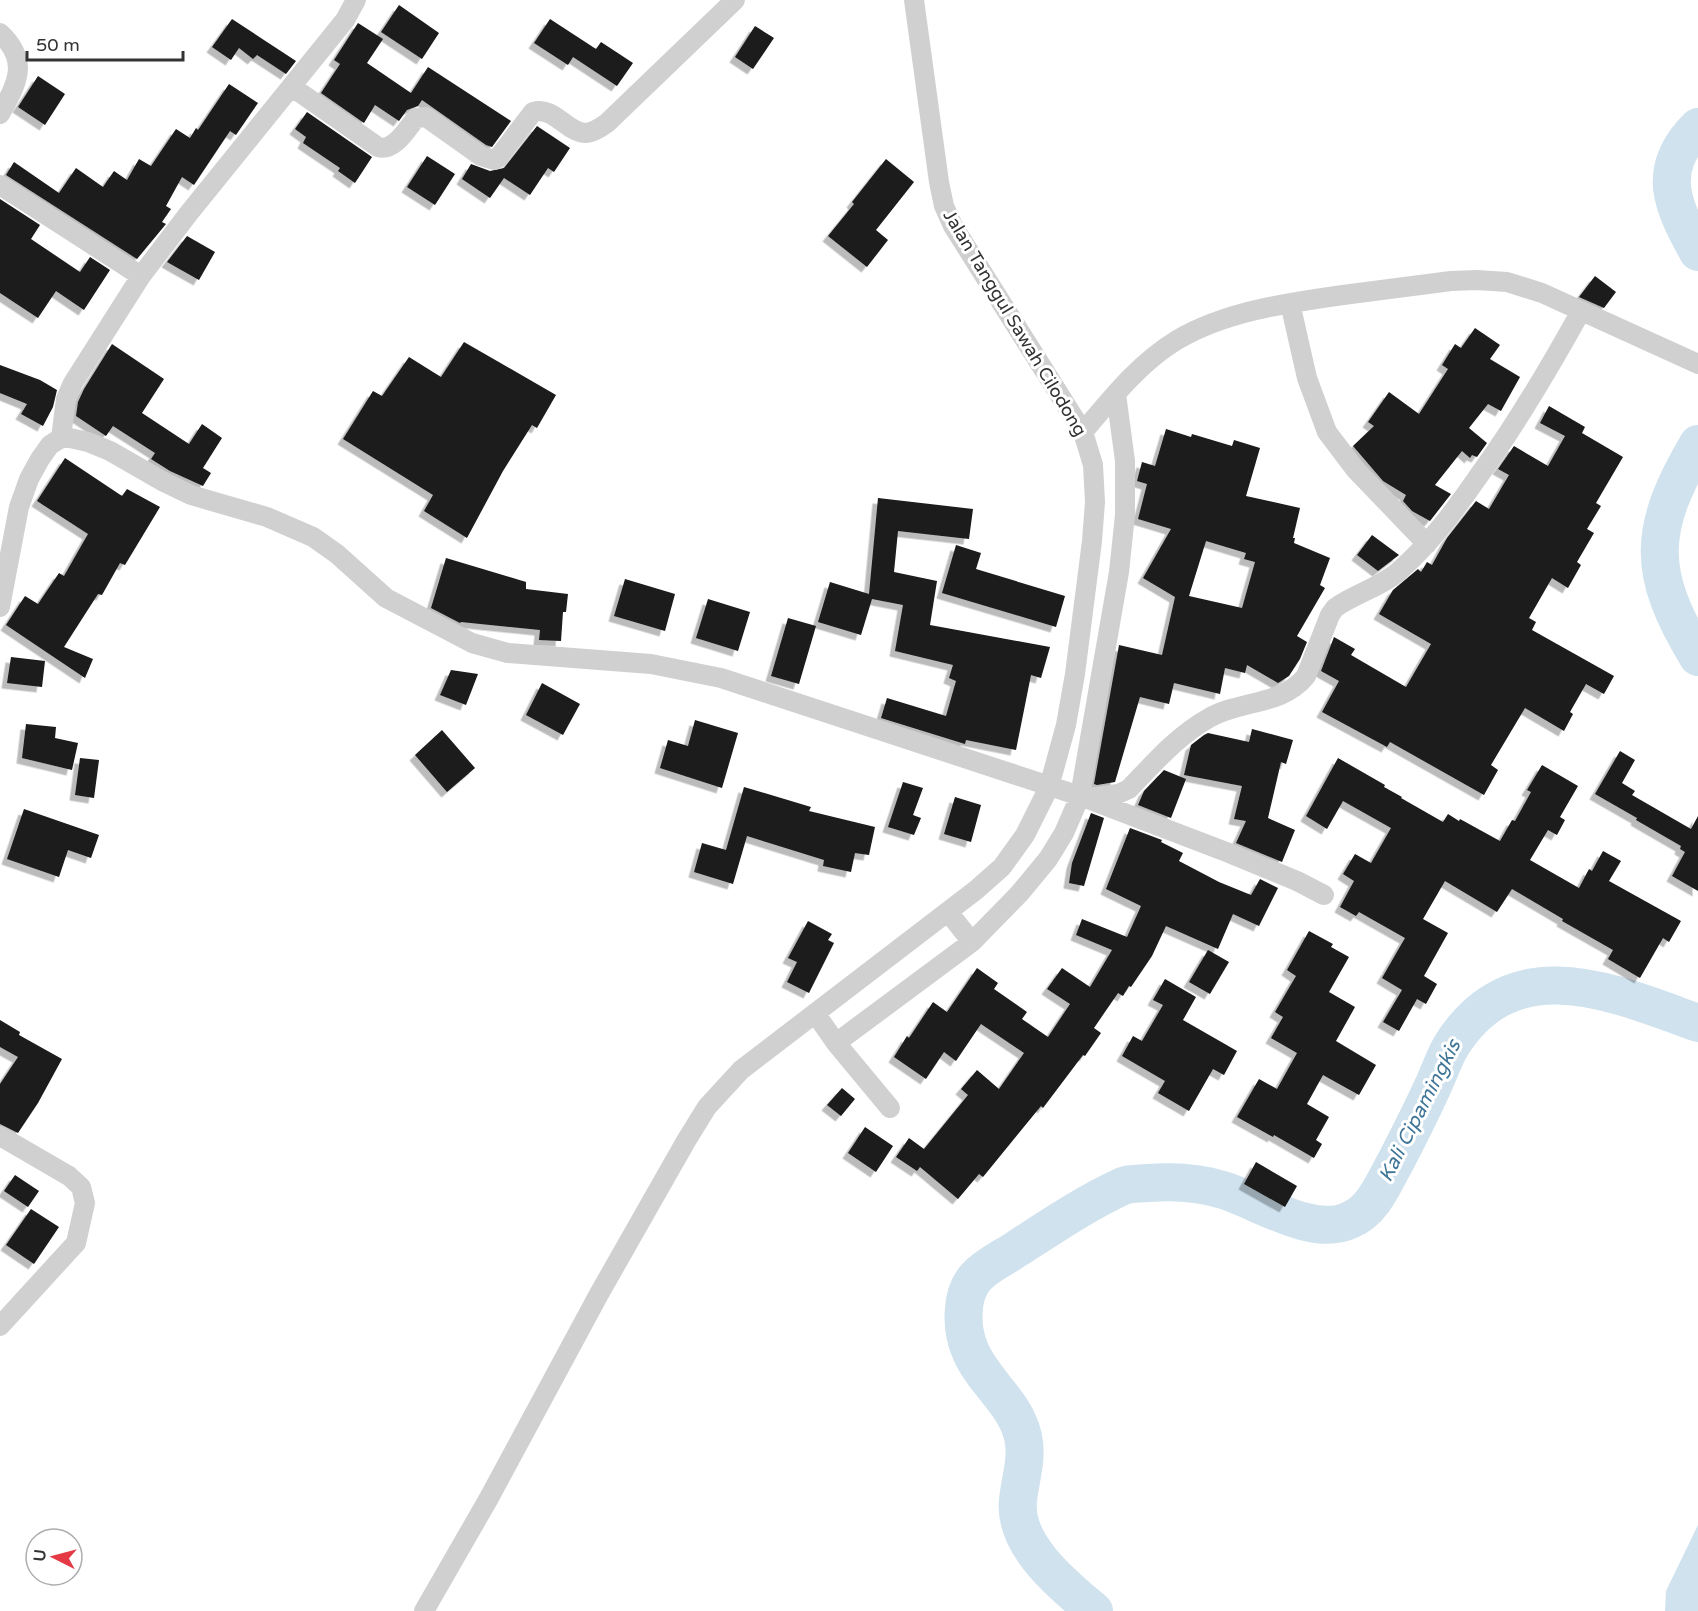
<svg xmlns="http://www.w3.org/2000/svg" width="1698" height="1611" font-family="'Varela Round',sans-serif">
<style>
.water{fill:#cfe2ee}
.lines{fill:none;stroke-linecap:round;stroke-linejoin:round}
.river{stroke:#cfe2ee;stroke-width:38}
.building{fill:#1a1a1a;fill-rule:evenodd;filter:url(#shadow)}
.street{stroke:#d0d0d0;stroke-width:20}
.labels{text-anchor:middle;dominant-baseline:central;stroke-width:6;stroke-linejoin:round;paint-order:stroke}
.street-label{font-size:18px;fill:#333;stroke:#fff}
.water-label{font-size:20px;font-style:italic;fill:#3f7597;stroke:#fff}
</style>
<defs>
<filter id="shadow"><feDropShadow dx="-5.5" dy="5.5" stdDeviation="0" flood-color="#0004"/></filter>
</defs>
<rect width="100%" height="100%" fill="#fff"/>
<!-- water -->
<path class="water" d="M1698 1525V1611H1665L1666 1591Z"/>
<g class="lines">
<!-- river -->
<path class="river" d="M1698 127C1655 170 1672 205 1698 252
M1698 444C1648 529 1646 572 1698 657
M1094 1611C1063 1585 1013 1545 1018 1500 1020 1480 1028 1458 1023 1437 1016 1403 983 1382 970 1350 961 1329 960 1295 976 1277 987 1265 1005 1257 1018 1248 1052 1226 1086 1203 1123 1186 1130 1183 1139 1184 1148 1183 1173 1181 1198 1182 1223 1190 1259 1201 1313 1238 1350 1220 1374 1210 1384 1182 1396 1161 1409 1136 1421 1112 1433 1086 1439 1073 1444 1058 1451 1046 1513 947 1612 992 1698 1023"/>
</g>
<!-- building -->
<path class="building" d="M399 5 439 33 422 59 381 32Z
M232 19 296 61 286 74 257 55 253 59 239 48 231 60 212 47Z
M550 19 596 49 601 42 633 63 617 86 573 57 568 65 534 43Z
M358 23 383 39 367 63 411 93 428 67 511 121 492 147 486 145 422 100 418 106 407 110 399 121 375 105 364 123 321 93 340 64 334 60Z
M755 26 774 38 753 69 735 57Z
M38 76 65 94 45 125 18 107Z
M229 84 258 103 236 135 230 131 194 185 182 177 166 206 171 209 162 222 166 224 137 259 6 175 14 162 59 193 76 168 103 187 114 171 127 180 139 159 151 166 176 129 190 138 196 128 198 130Z
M307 112 372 157 355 183 338 171 340 168 303 143 306 137 295 129Z
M537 126 570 148 554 172 548 168 530 195 504 178 490 198 462 179 471 164 490 171 504 168Z
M427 156 455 174 435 205 407 187Z
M886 159 914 182 876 230 888 240 867 267 828 236 854 204 852 202Z
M0 199 40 225 31 239 80 272 90 257 110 270 84 310 56 291 38 318 0 293Z
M187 236 215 252 199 280 167 262Z
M1595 276 1616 292 1604 308 1579 297Z
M1475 328 1500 345 1490 359 1520 377 1501 411 1488 404 1469 428 1487 443 1477 457 1472 455 1470 458 1462 451 1435 485 1451 494 1430 521 1412 511 1403 501 1406 495 1383 481 1353 446 1374 426 1368 422 1389 392 1419 414 1448 369 1442 365 1455 344 1461 348Z
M464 342 556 395 537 428 532 425 503 471 467 538 424 511 433 495 343 439 373 391 382 396 409 357 441 377Z
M112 344 164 379 142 413 189 444 202 424 222 438 203 468 211 473 203 486 170 471 151 459 155 453 113 426 106 436 76 416 78 402 84 389Z
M0 365 40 380 57 390 53 407 43 426 21 414 27 404 0 393Z
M1549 406 1585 427 1582 433 1623 457 1596 503 1601 506 1587 529 1594 533 1577 562 1581 565 1568 588 1552 578 1529 618 1536 622 1532 630 1614 676 1604 694 1586 684 1570 712 1573 714 1564 731 1525 708 1491 765 1498 770 1484 795 1390 742 1387 747 1322 712 1339 681 1321 671 1334 637 1355 649 1351 655 1406 687 1431 644 1379 614 1393 590 1418 569 1421 572 1427 562 1432 565 1447 538 1476 501 1489 509 1509 475 1498 469 1514 446 1548 466 1565 436 1540 423Z
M1166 429 1191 437 1192 434 1232 446 1234 440 1260 448 1246 496 1300 508 1293 538H1295L1294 543 1330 558 1320 585 1325 588 1297 636 1307 642 1300 659 1289 676 1278 683 1247 665 1245 673 1225 668 1220 694 1174 683 1169 704 1140 697 1115 782 1097 785 1094 784 1119 645 1162 655 1175 597 1143 578 1171 529 1138 519 1147 484 1137 481 1142 462 1155 466ZM1206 541 1246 553 1244 559 1255 562 1242 608 1189 596Z
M65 458 122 496 127 489 160 507 125 565 120 563 102 595 98 594 64 647 93 659 85 678 6 625 25 596 38 604 59 573 64 576 88 534 37 501Z
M878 498 973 509 969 539 898 531 894 572 937 581 930 625 1050 647 1041 678 1031 675 1016 750 966 740 965 744 881 718 887 698 946 716 956 681 949 678 953 665 895 651 903 605 872 599 861 635 818 622 830 582 869 594Z
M1372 535 1399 555 1378 571 1357 555Z
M956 545 981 553 976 569 1065 596 1056 627 942 593Z
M446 558 526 582V589L568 594 566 612H563L561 641 539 640 540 630 461 622 460 623 431 608Z
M625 579 675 594 665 631 614 616Z
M708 599 750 612 738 651 696 638Z
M788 618 816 626 799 684 771 676Z
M11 657 45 661 42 687 7 683Z
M451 670 478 674 466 705 440 695Z
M542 683 580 704 563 735 526 715Z
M695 720 738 733 722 788 660 768 668 740 688 746Z
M26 724 56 727 55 738 78 743 72 770 22 758Z
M1252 729 1293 740 1286 764 1281 762 1268 818 1295 830 1282 862 1236 843 1246 821 1234 819 1242 786 1184 775 1191 745 1204 735 1208 733 1249 742Z
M442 730 475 768 447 792 415 755Z
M1620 751 1635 760 1622 783 1635 791 1632 795 1691 829 1698 816V891L1672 876 1685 852 1680 849 1681 846 1636 820 1637 818 1595 794Z
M80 758 99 760 94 798 75 795Z
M1338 758 1385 785 1384 787 1402 797 1401 798 1443 822 1448 814 1459 821 1460 819 1500 841 1512 820 1515 821 1531 792 1527 790 1542 765 1578 786 1560 817 1565 820 1557 835 1548 830 1530 860 1579 888 1589 869 1592 871 1603 851 1621 861 1609 881 1681 921 1669 942 1663 938 1640 978 1608 959 1613 950 1562 921 1563 919 1512 889 1497 912 1445 881 1423 919 1448 933 1424 976 1437 984 1426 1004 1417 999 1399 1031 1383 1022 1402 990 1382 978 1405 938 1359 912 1356 916 1340 907 1354 881 1343 874 1355 854 1371 863 1391 828 1343 801 1327 829 1306 816Z
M1164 770 1186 779 1171 818 1138 805 1144 791Z
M903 782 923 788 913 815 921 818 914 835 888 827Z
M744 787 811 807 809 811 875 827 869 855 855 853 851 872 823 866 824 860 747 836 733 884 694 872 702 843 726 850Z
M955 797 981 805 971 842 944 834Z
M24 809 99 835 91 858 68 850 59 877 7 859Z
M1091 813 1104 818 1084 886 1069 883 1072 863Z
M1130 828 1162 840 1161 842 1183 853 1179 861 1219 882 1251 895 1260 879 1278 888 1259 926 1233 914 1218 949 1166 926 1152 956 1131 987 1129 986 1123 996 1118 993 1094 1028 1101 1033 1085 1056 1083 1055 1043 1108 1041 1106 983 1177 979 1174 958 1199 920 1167 917 1171 896 1157 909 1138 924 1149 968 1095 961 1089 977 1070 999 1089 1024 1053 981 1024 956 1061 944 1052 926 1079 894 1057 907 1036 909 1038 933 1002 947 1012 977 968 998 983 994 989 1027 1012 1022 1019 1048 1037 1070 1004 1047 989 1062 968 1090 987 1112 950 1076 935 1082 919 1127 937 1141 906 1106 889Z
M808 921 832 934 828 940 834 943 809 993 787 982 797 962 788 958Z
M1309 931 1333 944 1331 947 1349 957 1329 992 1355 1007 1336 1041 1376 1065 1359 1095 1323 1075 1307 1104 1329 1117 1316 1140 1322 1144 1314 1158 1274 1135 1273 1137 1237 1117 1259 1079 1277 1089 1297 1053 1271 1038 1283 1017 1275 1012 1296 976 1287 970Z
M1208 950 1229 962 1210 994 1189 982Z
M1165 979 1196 997 1183 1020 1237 1051 1224 1075 1213 1069 1189 1111 1158 1093 1165 1081 1122 1056 1133 1036 1142 1041 1163 1005 1153 1000Z
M0 1020 20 1032 19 1035 62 1059 38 1103 18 1133 0 1124V1084L18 1057 0 1047Z
M842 1088 855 1099 841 1116 827 1105Z
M865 1127 893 1146 876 1172 848 1153Z
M1256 1162 1297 1186 1285 1207 1244 1184Z
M15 1175 39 1191 28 1207 4 1191Z
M31 1209 59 1227 34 1264 6 1245Z"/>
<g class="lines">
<!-- street -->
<path class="street" d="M0 33C30 61 17 84 0 114
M292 87 378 147C394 152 407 129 416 118L426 117 481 156 494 160 498 158 533 112C554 106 566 132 585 133 593 133 601 127 607 123L735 0
M0 185 141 276
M1290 303 1307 378 1327 432 1355 469 1427 544
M1083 432C1111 399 1139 363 1177 340 1226 311 1287 303 1343 295 1379 290 1415 286 1451 281L1477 280 1507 282 1542 293 1698 364
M61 438 66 399 73 383 141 276 189 213 345 20 356 0
M0 607 19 507 29 479 40 459 50 445 61 438H70L88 442 110 451 164 482 191 495 267 517 313 537 337 554 386 598 472 643 508 653 651 664 721 678 1080 796 1229 853 1297 881 1324 895
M1089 798 1118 794 1129 789C1154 763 1177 736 1209 718 1240 700 1282 706 1306 676L1330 615 1335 608C1354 594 1379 588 1398 572 1431 543 1455 510 1480 474 1518 422 1550 367 1581 311
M948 912 972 942
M815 1013 836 1043 890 1108
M836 1043 972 942 1019 894 1048 859 1064 833 1080 796 1119 572 1125 515V461L1116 394
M0 1136 69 1176 81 1187 85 1203 76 1243 0 1326
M424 1611 489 1498 599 1294 686 1141 707 1107 741 1070 976 890 1002 867 1025 835 1049 787 1066 725 1075 674 1092 541 1095 502 1093 465 1083 432 953 226 944 206 939 182 914 0"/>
</g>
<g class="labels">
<!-- street labels -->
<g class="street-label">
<text transform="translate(1015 323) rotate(59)">Jalan Tanggul Sawah Cilodong</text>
</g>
<!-- water labels -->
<g class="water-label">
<text transform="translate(1420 1111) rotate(-63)">Kali Cipamingkis</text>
</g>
</g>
<!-- north arrow -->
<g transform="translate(54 1557) rotate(276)"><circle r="28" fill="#ffffff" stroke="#adadad" stroke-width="1.5"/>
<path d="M0-4.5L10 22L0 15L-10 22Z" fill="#e63946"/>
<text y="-9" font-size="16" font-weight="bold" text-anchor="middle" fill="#333333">U</text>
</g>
<!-- scale -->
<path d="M27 51v9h156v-9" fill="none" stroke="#333333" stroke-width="3"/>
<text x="36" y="51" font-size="18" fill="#333333" stroke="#ffffff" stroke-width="4.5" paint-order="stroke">50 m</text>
</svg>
